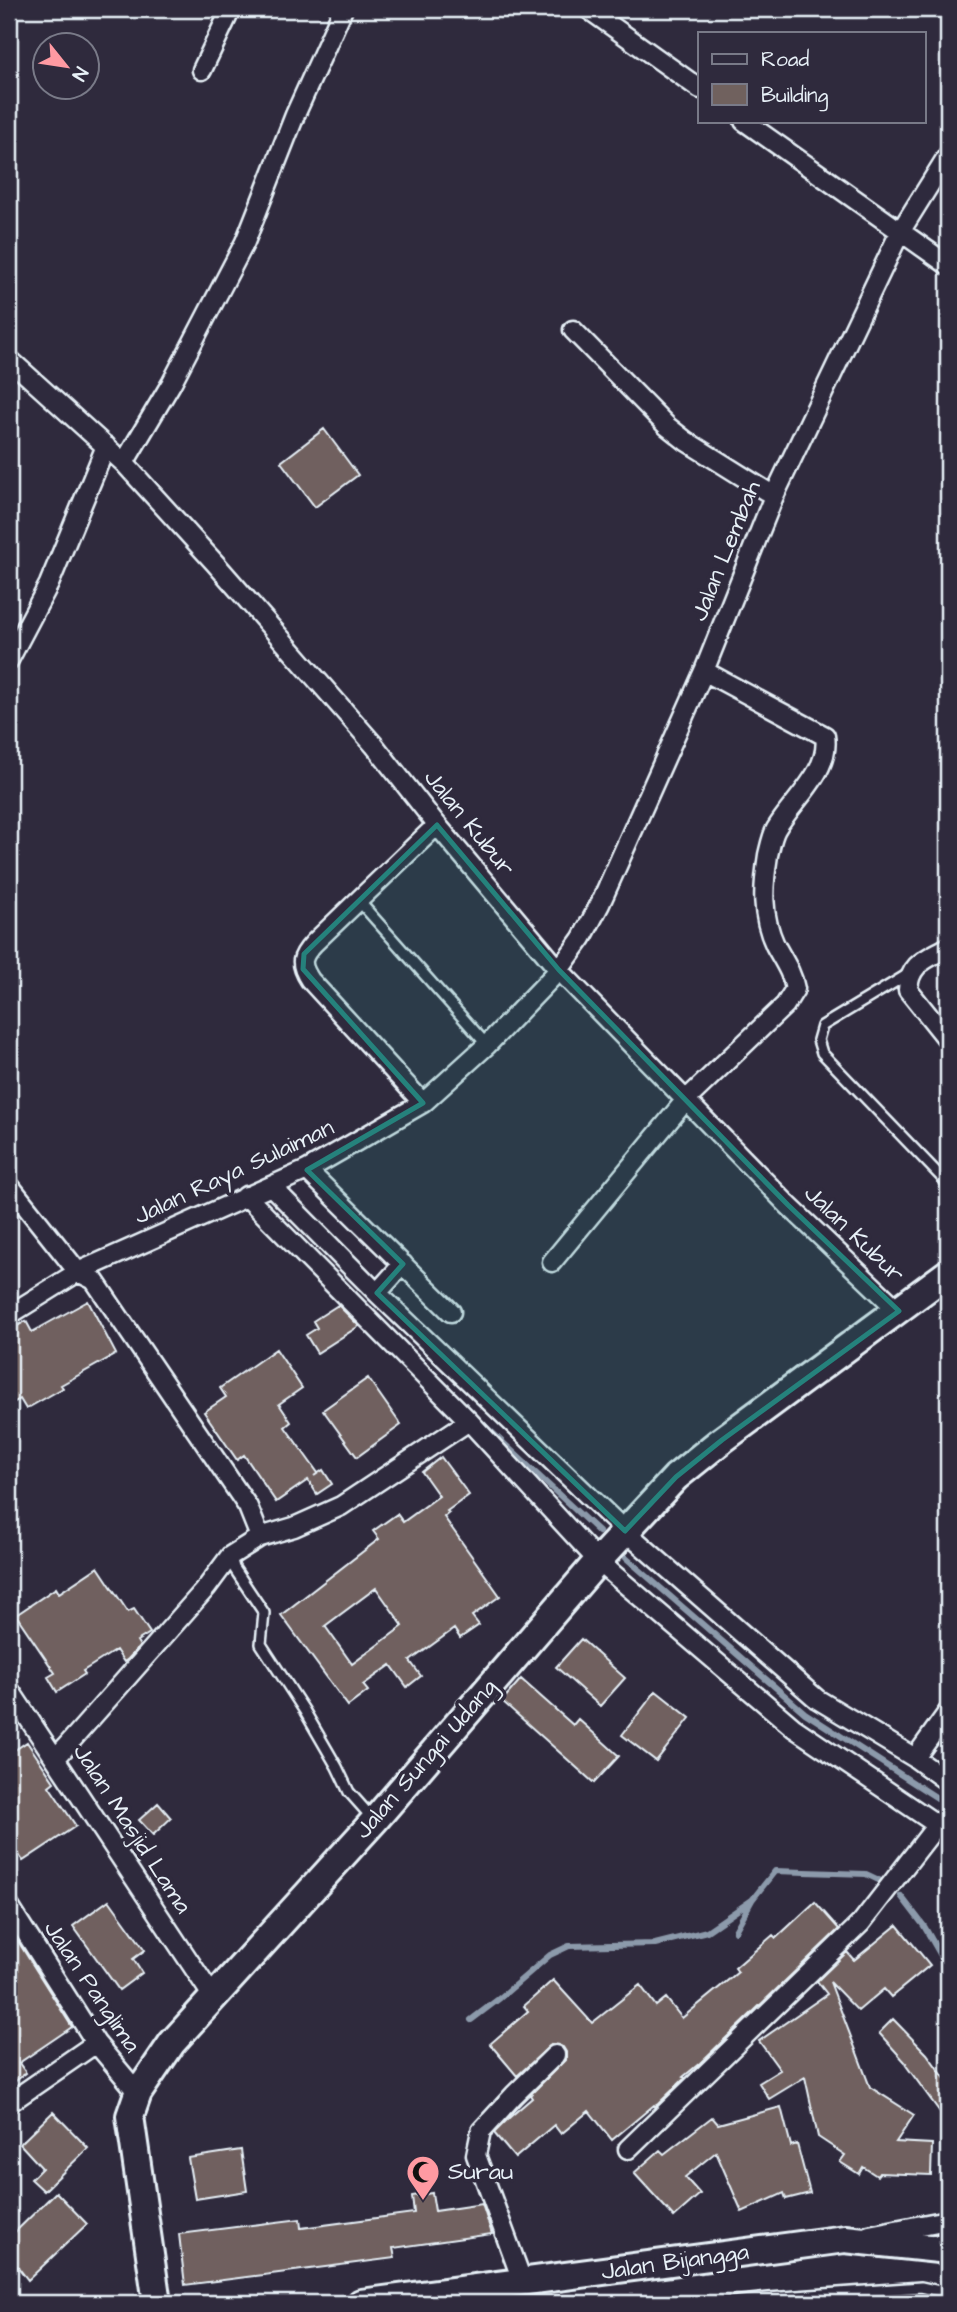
<svg xmlns="http://www.w3.org/2000/svg" width="957" height="2312" font-family="'Architects Daughter',sans-serif">
<style>
.lines{fill:none;stroke-linecap:round;stroke-linejoin:round}
.stream{stroke:#8c9aab;stroke-width:6}
.building{fill:#70615e;stroke:#e8f1f8;stroke-width:2;fill-rule:evenodd}
.lane-casing{stroke:#e8f1f8;stroke-width:14}
.street-casing{stroke:#e8f1f8;stroke-width:23}
.secondary-casing{stroke:#e8f1f8;stroke-width:32}
.lane{stroke:#2f2a3d;stroke-width:9}
.street{stroke:#2f2a3d;stroke-width:18}
.secondary{stroke:#2f2a3d;stroke-width:26}
.marked{fill:#25827c;fill-opacity:0.2;stroke:#25827c;stroke-width:5;stroke-linejoin:round}
.labels{text-anchor:middle;dominant-baseline:central;stroke-width:7;stroke-linejoin:round;paint-order:stroke}
.street-label{font-size:24px;fill:#e8f1f8;stroke:#2f2a3d}
.poi-label{font-size:24px;fill:#e8f1f8;stroke:#2f2a3d;text-anchor:start}
</style>
<rect width="100%" height="100%" fill="#2f2a3d"/>
<filter id="ink" filterUnits="userSpaceOnUse"><feTurbulence type="fractalNoise" baseFrequency=".0143" numOctaves="2"/><feDisplacementMap in="SourceGraphic" scale="14" xChannelSelector="R" yChannelSelector="G"/><feConvolveMatrix kernelMatrix="1 2 1 2 8 2 1 2 1" color-interpolation-filters="sRGB"/></filter>
<g filter="url(#ink)">
<g class="lines">
<!-- stream -->
<path class="stream" d="M484 1425 599 1532
M626 1558 805 1713 948 1805
M901 1896 924 1926 940 1954 948 1962
M735 1931 752 1900 775 1871 866 1874 885 1883
M471 2020 500 1998 550 1955 569 1946 655 1944 707 1931 752 1900"/>
</g>
<!-- building -->
<path class="building" d="M324 429 358 475 315 507 281 462Z
M88 1301 116 1354 61 1385 63 1388 26 1409 20 1399 9 1405V1331L26 1321 32 1332Z
M338 1305 359 1326 317 1353 306 1335 317 1328 313 1321Z
M276 1349 302 1388 279 1404 291 1422 285 1427 318 1473 314 1476 323 1470 332 1484 317 1494 308 1480 276 1502 244 1455 237 1460 204 1412 226 1397 220 1388Z
M368 1378 401 1425 357 1457 323 1410Z
M441 1457 469 1495 447 1511 449 1513 444 1517 500 1596 472 1616 479 1625 460 1638 454 1629 410 1661 421 1676 407 1687 391 1665 363 1685 368 1691 348 1706 281 1615 379 1539 373 1531 397 1514 403 1522 439 1496 422 1472ZM376 1588 403 1626 352 1664 325 1626Z
M98 1567 128 1612 134 1609 150 1633 137 1641 140 1646 128 1659 124 1662 116 1650 83 1671 85 1674 57 1692 48 1677 55 1673 16 1615 56 1588 59 1593Z
M581 1639 625 1678 600 1706 556 1667Z
M521 1679 573 1725 578 1719 619 1756 594 1783 502 1701Z
M656 1691 690 1718 656 1761 622 1735Z
M27 1742 54 1782 49 1786 76 1826 23 1861 9 1840V1754Z
M158 1803 171 1818 153 1835 139 1820Z
M109 1900 145 1950 133 1959 142 1973 119 1990 73 1926Z
M815 1902 839 1929 700 2063 683 2077 685 2078 658 2104 655 2106 654 2105 612 2140 589 2111 561 2134 554 2125 515 2158 494 2133 510 2117 532 2098 530 2095 566 2059V2052L563 2047 552 2044 517 2076 490 2044 528 2011 524 2006 553 1980 592 2023 640 1985 656 2006 666 1998 682 2018 738 1972 735 1968 773 1935 776 1938Z
M897 1925 930 1965 891 1997 884 1989 858 2011 830 1982 870 2087 914 2115 896 2142 932 2144 931 2175 879 2173 877 2176 863 2167 859 2174 840 2162 845 2155 818 2137 805 2077 769 2099 759 2083 780 2070 759 2041 827 1994 817 1981 847 1952 854 1960Z
M9 1927 72 2027 19 2063 26 2073 9 2086Z
M893 2019 927 2054 948 2083V2123L905 2064 906 2063 879 2033Z
M781 2107 791 2146 797 2144 810 2193 786 2199 784 2193 742 2212 716 2152 685 2177 700 2194 674 2217 634 2173 660 2150 664 2154 712 2117 718 2124Z
M53 2112 88 2148 44 2191 31 2179 42 2168 20 2144Z
M241 2150 247 2191 195 2199 188 2158Z
M56 2192 87 2224 28 2280 17 2266 9 2272V2238Z
M432 2193 435 2211 482 2204 492 2234 393 2248 395 2258 185 2285 179 2234 300 2219 301 2228 414 2213 412 2196Z"/>
<g class="lines">
<defs>
<path id="lane" d="M358 900 487 1045
M910 973 822 1026 818 1040 822 1053 948 1184
M231 1557 234 1568 264 1613 261 1644 304 1710 337 1767 349 1792 373 1819
M506 2287 508 2303
M723 2303 769 2298 921 2287 948 2293"/>
<path id="street" d="M588 9 700 89
M202 70 231 9
M744 121 948 265
M573 330 667 426 686 441 774 496
M9 359 124 463 215 563 374 745 437 825 559 970 788 1205 899 1311
M124 463 171 384 245 242 295 115 343 9
M9 660 49 584 106 446
M948 947C927 959 909 963 908 990L948 1040
M423 1103 310 980C299 963 301 957 314 943L437 825
M307 1170 451 1312
M9 1185 78 1272 94 1280 248 1507 260 1537
M271 1186 377 1293 625 1531 817 1699 915 1758 948 1782
M246 1196 469 1421 598 1561 794 1728 948 1832
M552 1262 685 1101 785 1005 795 989C792 972 783 960 775 945 761 915 763 887 768 855 770 847 772 836 776 829 792 801 831 771 825 736L704 671
M377 1293 403 1264
M9 1315 78 1272 307 1170 423 1103 487 1045 559 970 582 938 600 904 704 671 774 496 900 232 948 155
M9 1689 213 1997
M56 1758 207 1587 230 1556 260 1537 294 1527 341 1506 469 1421
M915 1758 948 1712
M9 1906 96 2043 138 2093
M9 2103 96 2043
M628 2149 861 1923 937 1825
M869 2235 948 2220
M523 2283 476 2155 481 2131 514 2095 555 2055"/>
<path id="secondary" d="M157 2303 130 2116 138 2093 172 2043 374 1821 598 1561 676 1477 722 1440 948 1273
M361 2303 845 2239 948 2250"/>
</defs>
<!-- lane casing -->
<use href="#lane" class="lane-casing"/>
<!-- street casing -->
<use href="#street" class="street-casing"/>
<!-- secondary casing -->
<use href="#secondary" class="secondary-casing"/>
<!-- lane -->
<use href="#lane" class="lane"/>
<!-- street -->
<use href="#street" class="street"/>
<!-- secondary -->
<use href="#secondary" class="secondary"/>
</g>
</g>
<!-- marked area -->
<path class="marked" d="M437 825 559 970 788 1205 899 1311 722 1440 676 1477 625 1531 377 1293 403 1264 307 1170 423 1103 303 969 304 954Z"/>
<!-- icons -->
<defs>
<symbol id="mosque-pin" viewBox="-11 -11 22 30"><path d="M0 17L-7.5 6A9.5 9.5 0 1 1 7.5 6Z" fill="#ff9aa2" stroke="#2f2a3d"/><path d="M3.5-4.9A6 6 0 1 0 3.5 4.9A5 5 0 1 1 3.5-4.9Z" fill="#111"/></symbol>
</defs>
<g fill-rule="evenodd">
<use href="#mosque-pin" x="404" y="2153" width="38" height="52"/>
</g>
<g class="labels">
<!-- street labels -->
<g class="street-label">
<text transform="translate(726 551) rotate(-68)">Jalan Lembah</text>
<text transform="translate(469 823) rotate(51)">Jalan Kubur</text>
<text transform="translate(234 1172) rotate(-25)">Jalan Raya Sulaiman</text>
<text transform="translate(854 1234) rotate(44)">Jalan Kubur</text>
<text transform="translate(426 1759) rotate(-49)">Jalan Sungai Udang</text>
<text transform="translate(132 1829) rotate(57)">Jalan Masjid Lama</text>
<text transform="translate(92 1987) rotate(56)">Jalan Panglima</text>
<text transform="translate(675 2262) rotate(-8)">Jalan Bijangga</text>
</g>
<!-- poi labels -->
<g class="poi-label">
<text x="448" y="2172">Surau</text>
</g>
</g>
<!-- margin -->
<rect width="957" height="2312" fill="none" stroke="#2f2a3d" stroke-width="35"/>
<rect x="18" y="18" width="922" height="2277" fill="none" stroke="#e8f1f8" stroke-width="2.5" filter="url(#ink)"/>
<!-- legend -->
<rect x="698" y="32" width="228" height="91" fill="#2f2a3d" stroke="#797a88" stroke-width="2"/>
<rect x="712" y="54" width="35" height="10" fill="#2f2a3d" stroke="#797a88" stroke-width="2"/>
<text x="761" y="66" font-size="21" fill="#e8f1f8">Road</text>
<rect x="712" y="84" width="35" height="21" fill="#70615e" stroke="#797a88" stroke-width="2"/>
<text x="761" y="102" font-size="21" fill="#e8f1f8">Building</text>
<!-- north arrow -->
<g transform="translate(66 66) rotate(120)"><circle r="33" fill="#2f2a3d" stroke="#797a88" stroke-width="2"/>
<path d="M0-5L12 26L0 18L-12 26Z" fill="#ff9aa2"/>
<text y="-10" font-size="19" font-weight="bold" text-anchor="middle" fill="#e8f1f8">N</text>
</g>
</svg>
